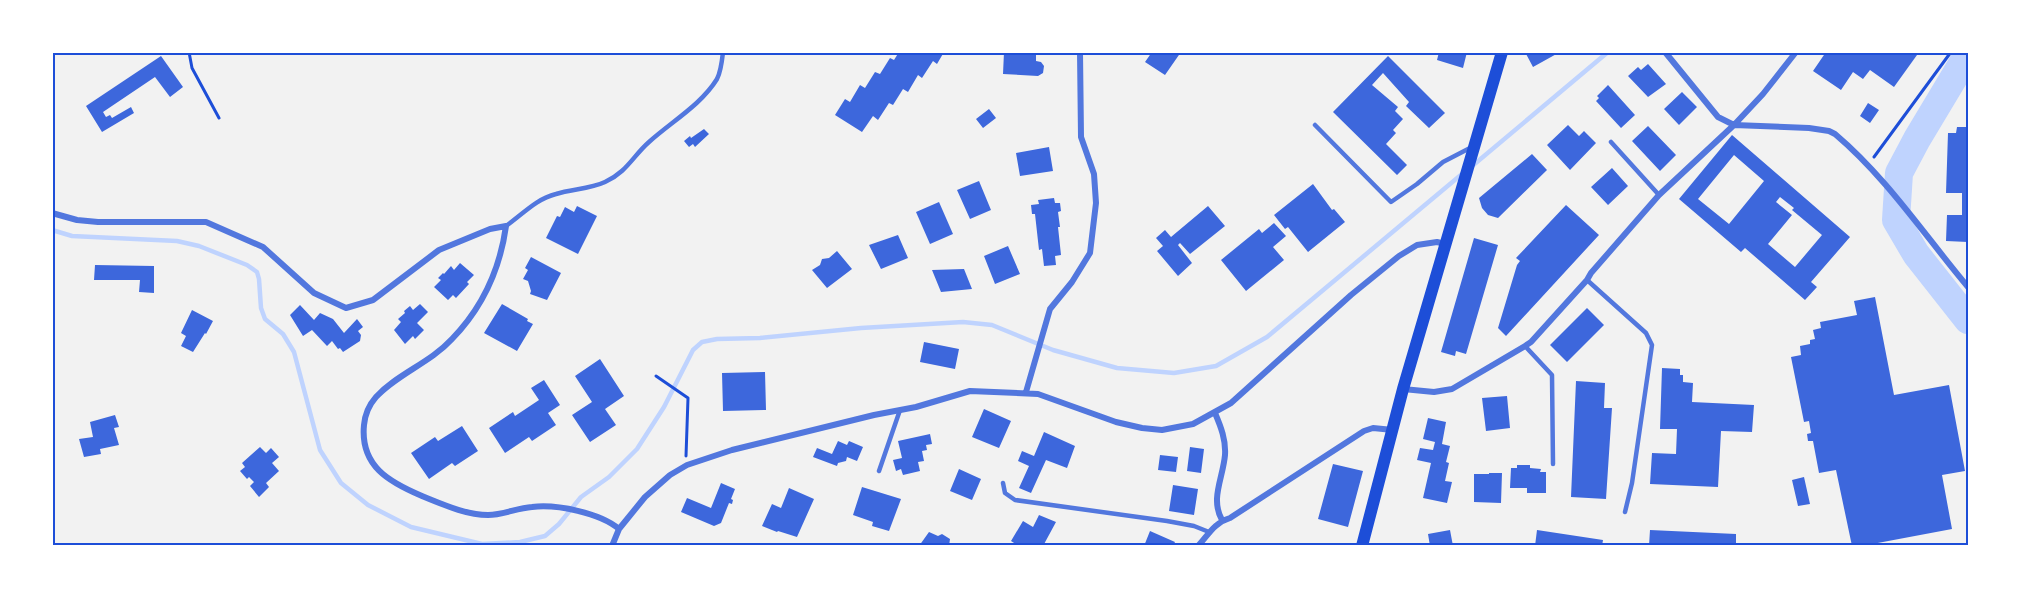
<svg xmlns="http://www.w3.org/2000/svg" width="2021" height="598" font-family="'Noto Sans',sans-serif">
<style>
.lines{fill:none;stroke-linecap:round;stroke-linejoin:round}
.stream{stroke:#bfd3fe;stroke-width:4.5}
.river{stroke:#bfd3fe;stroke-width:28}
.building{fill:#3d67dc;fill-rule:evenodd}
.path{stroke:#1d4ed8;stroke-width:3}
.service{stroke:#5277de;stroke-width:4.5}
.minor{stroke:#5277de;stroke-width:6}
.secondary{stroke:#1d4ed8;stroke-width:12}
.neatline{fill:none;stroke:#1d4ed8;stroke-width:2}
</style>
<rect width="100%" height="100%" fill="#f2f2f2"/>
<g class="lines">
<!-- stream -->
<path class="stream" d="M1471 167 1608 52
M52 230 72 236 177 241 199 246 247 265 257 272 259 279 261 308 265 319 283 334 294 352 320 450 341 483 368 505 411 527 482 544 520 542 545 536 559 524 581 497 609 477 637 449 664 407 693 350 702 342 717 339 760 338 861 328 963 322 992 325 1053 350 1117 368 1174 373 1216 366 1267 337 1462 174"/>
<!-- river -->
<path class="river" d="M1968 54 1917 139 1899 173 1896 220 1916 254 1968 320"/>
</g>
<!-- building -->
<path class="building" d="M899 52H944L937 64 933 61 922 78 918 75 908 92 903 89 893 105 889 103 878 120 873 116 862 132 835 115 845 99 850 102 860 85 865 88 875 72 880 74 890 58 894 60Z
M1004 52H1036V61L1041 62 1044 66 1043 73 1038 76 1003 74Z
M1152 52H1181L1165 75 1145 62Z
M1439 52H1467L1463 68 1437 60Z
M1525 52H1560L1533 67Z
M1826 52H1914L1917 55 1894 87 1870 70 1863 79 1853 72 1841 90 1813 71Z
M161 56 183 87 170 97 155 77 103 112 106 117 110 115 112 118 131 107 134 113 102 132 86 106Z
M1388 56 1445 113 1429 128 1406 106 1409 102 1383 73 1372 85 1398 107 1395 111 1403 119 1393 130 1396 133 1386 144 1407 165 1397 175 1333 112Z
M1648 64 1666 84 1648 97 1628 76 1638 67 1641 70Z
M1608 85 1635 115 1621 128 1596 101 1599 98 1597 96Z
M1682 92 1697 107 1679 125 1664 109Z
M1868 103 1879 110 1870 123 1860 116Z
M989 109 996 118 983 128 976 119Z
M1568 125 1579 136 1584 131 1596 143 1570 170 1547 145Z
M1648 126 1676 155 1660 171 1632 141Z
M1957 127H1966V134H1968V242L1946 241 1947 215H1962V193H1946L1948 133H1956Z
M704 129 709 134 695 147 693 144 689 147 684 141 690 136 691 138Z
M1732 135 1850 237 1811 282 1817 287 1805 300 1745 248 1741 252 1679 199ZM1734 155 1764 181 1729 224 1698 199ZM1780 197 1794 208 1792 210 1822 235 1795 267 1768 244 1792 215 1776 202Z
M1049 147 1053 171 1020 176 1016 153Z
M1532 154 1547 170 1498 218 1488 215 1482 208 1479 198Z
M1612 168 1628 186 1608 205 1591 187Z
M979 181 991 210 970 219 957 190Z
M1313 184 1332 210 1334 209 1345 222 1308 252 1288 227 1285 229 1274 215Z
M1054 198 1055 203H1060L1061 211 1058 212 1060 227H1058L1061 255 1055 256 1056 265 1044 266 1042 249 1039 250 1035 214H1032L1031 205 1039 204 1038 200Z
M939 202 953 234 930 244 916 212Z
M1566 205 1599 235 1506 336 1498 328 1517 265 1520 261 1516 258Z
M577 206 597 216 578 254 546 238 557 216 560 217 565 207 574 212Z
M1208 206 1225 226 1190 254 1180 243 1178 245 1192 263 1178 276 1157 251 1163 246 1156 238 1165 230 1171 237Z
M1274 223 1286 236 1273 247 1284 260 1246 291 1221 260 1259 229 1262 233Z
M898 235 908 258 881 269 869 245Z
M1474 238 1498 245 1466 354 1456 351 1455 356 1441 352Z
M1008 246 1020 274 995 284 984 256Z
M837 251 852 269 827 288 812 270 820 265 822 259 829 258Z
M531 257 561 273 547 300 530 294 531 291 528 281 523 279 528 270 525 268Z
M460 263 474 275 467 282 469 284 456 298 453 295 448 300 434 287 441 280 438 278 443 273 444 274 451 266 454 270Z
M95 265 154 266V293L139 292 140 280H94Z
M964 269 972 289 941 292 932 270Z
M1875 297 1894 395 1949 385 1965 471 1942 475 1952 529 1867 545 1852 546 1836 470 1819 473 1813 441H1808L1807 434 1811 433 1809 421 1804 422 1791 357 1801 355 1800 346 1810 344V340L1815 339 1813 330 1821 328 1820 322 1857 315 1854 301Z
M420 304 428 312 417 323 424 330 415 339 413 336 405 344 394 330 401 322 398 319 405 313 404 311 410 306 413 310Z
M502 304 528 319 527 321 533 324 517 351 484 333Z
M300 305 314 320 320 313 333 319 344 333 357 319 363 327 358 331 361 335 360 341 343 352 340 348 338 349 332 341 327 346 312 330 303 336 290 315Z
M1587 308 1604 325 1567 362 1550 345Z
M192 310 213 321 206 334 205 333 193 352 181 346 186 336 181 333Z
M924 342 959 349 955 369 920 362Z
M600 359 624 396 605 409 616 425 590 442 572 415 592 402 575 376Z
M1662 368 1680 369V375H1683V382L1693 383 1692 402 1754 405 1752 432 1721 431 1718 487 1650 484 1652 453 1676 454 1677 429H1660Z
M765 372 766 410 723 411 722 373Z
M544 380 560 405 548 413 556 425 532 441 529 437 505 453 489 428 513 412 515 416 539 400 531 388Z
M1576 381 1605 383 1604 408H1612L1606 499 1571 497Z
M1507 396 1510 428 1486 431 1482 398Z
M984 409 1011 421 999 448 972 437Z
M115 415 119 427 114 428 119 445 100 449 101 454 84 457 79 439 93 437 90 422Z
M1428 418 1446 422 1442 444 1450 446 1446 462 1449 463 1445 481 1452 482 1447 503 1423 498 1431 463 1417 460 1420 448 1433 450 1435 442 1423 439Z
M462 426 478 451 455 466 452 463 429 479 411 453 435 437 438 441Z
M1044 432 1075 446 1067 468 1046 460 1031 493 1019 488 1029 466 1018 461 1022 451 1034 456Z
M930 434 932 444 926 445 927 450 922 451 924 461 918 462 920 471 903 475 901 469 896 471 893 460 902 458 898 441Z
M838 441 847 445 849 441 863 447 857 461 847 457 846 461 838 463 837 466 813 457 817 448 832 454Z
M260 447 266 453 271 448 279 457 272 463 279 471 266 483 269 487 259 497 250 486 254 482 249 477 247 479 240 471 245 467 242 463Z
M1190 447 1204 449 1201 473 1187 471Z
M1160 455 1178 457 1176 472 1158 470Z
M1333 464 1363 471 1348 527 1318 519Z
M1517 465H1530V468L1541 469 1540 472H1546V493H1527V488H1510L1511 468H1517Z
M959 469 981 479 972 500 950 491Z
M1489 473H1502L1501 503 1474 502V474H1489Z
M1804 477 1810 504 1798 506 1792 480Z
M721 483 735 489 731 499 733 500 732 504 729 503 721 523 714 526 681 512 687 498 711 508Z
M1173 485 1198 489 1194 515 1169 511Z
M862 487 901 499 889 531 872 526 873 522 853 515Z
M789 488 814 499 797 537 778 531 777 532 762 526 772 504 781 508Z
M1039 515 1056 522 1043 546H1019L1011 541 1023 521 1033 527Z
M1450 530 1453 546H1430L1428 534Z
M1537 530 1603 540 1602 546H1535Z
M1650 530 1736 534V546H1649Z
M1150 531 1175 542 1173 546H1144Z
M929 532 938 536 942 534 950 539 949 546H919Z"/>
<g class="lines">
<!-- path -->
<path class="path" d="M189 52 192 68 219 118
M1874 157 1951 52
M656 376 688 398 686 456"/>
<!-- service -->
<path class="service" d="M1315 125 1391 202 1417 184 1443 162 1470 148
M1611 142 1659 195
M506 226C523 214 536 199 556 194 572 189 590 189 605 182 627 172 633 156 649 142 671 122 701 105 717 79 721 71 722 61 723 52
M1587 280 1646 333 1652 345 1632 483 1625 512
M1525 346 1552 375 1553 464
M879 471 900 410
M1003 483 1005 493 1015 500 1167 521 1194 526 1209 532"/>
<!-- minor -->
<path class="minor" d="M1665 52 1718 117 1734 125 1809 128 1829 131 1835 134C1887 178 1925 236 1968 287
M52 213 77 220 98 222H206L263 247 314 293 346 308 373 300 439 250 490 229 506 226C500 269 483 307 452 339 430 363 397 374 376 397 369 405 365 414 364 425 360 466 389 482 422 496 442 504 466 515 488 515 503 515 517 508 532 507 557 504 600 513 619 529
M1403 389 1434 392 1452 389 1525 346 1531 342 1587 280 1591 273 1659 195 1734 125 1763 94 1796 52
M1026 392 1050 309 1072 282 1090 253 1096 203 1094 174 1081 137 1080 52
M1215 413C1221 427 1226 440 1225 455 1223 478 1210 499 1222 520
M612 546 619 529 645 497 670 475 687 465 732 450 874 415 916 407 970 391 1038 394 1116 422 1142 428 1162 430 1193 424 1231 403 1351 295 1399 256 1417 245 1437 242 1445 244
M1198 546C1209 534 1214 523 1230 518L1364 431 1373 428 1393 430"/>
<!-- secondary -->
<path class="secondary" d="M1362 546 1403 389 1502 52"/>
</g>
<!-- border -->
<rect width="2021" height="598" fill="none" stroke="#ffffff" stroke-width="108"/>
<rect x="54" y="54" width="1913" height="490" class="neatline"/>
</svg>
